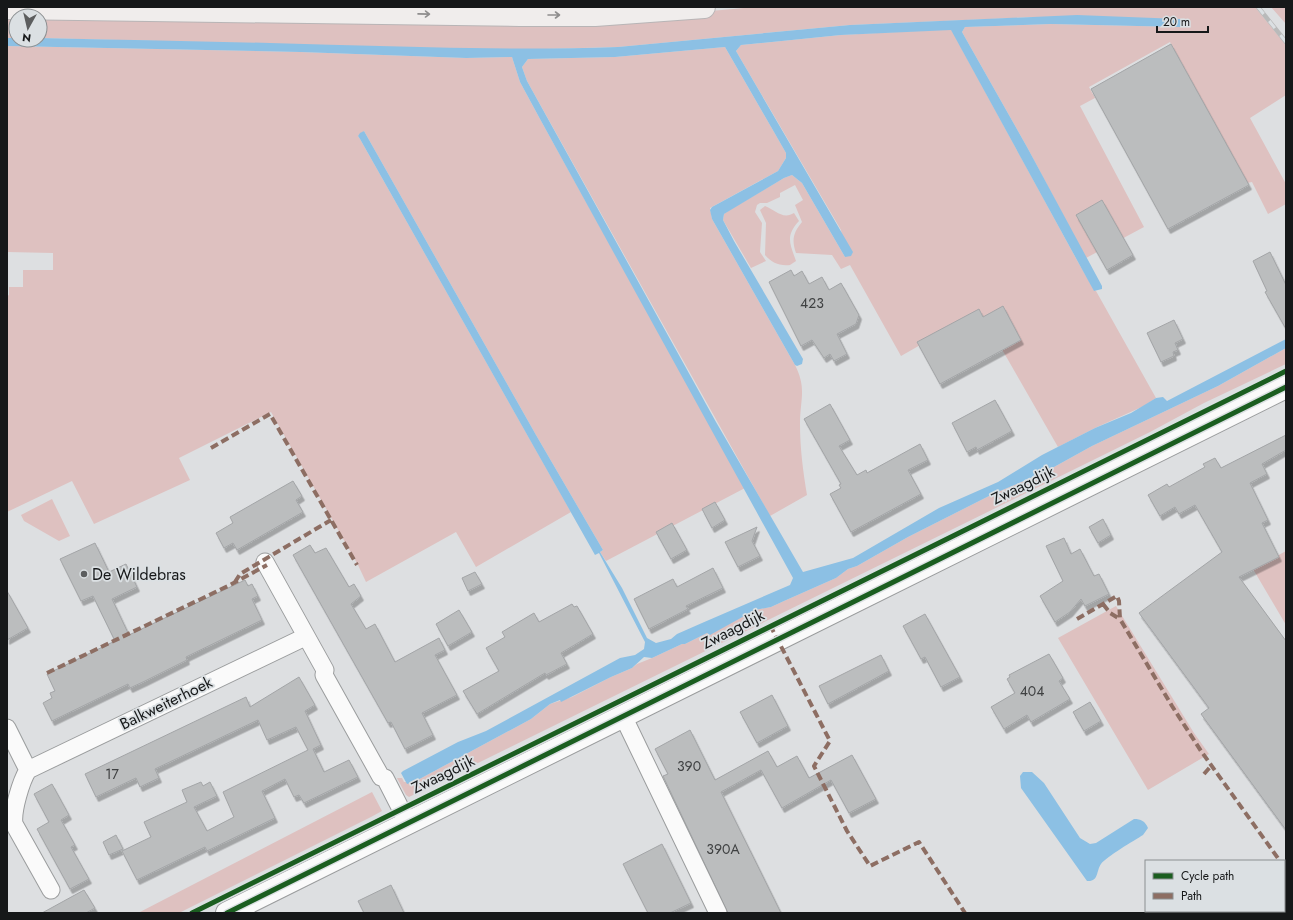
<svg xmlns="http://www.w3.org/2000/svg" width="1293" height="920" font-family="Jost,sans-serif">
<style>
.green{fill:#dec1c0}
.water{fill:#8cc0e4}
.building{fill:#bbbdbe;stroke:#a3a5a7;filter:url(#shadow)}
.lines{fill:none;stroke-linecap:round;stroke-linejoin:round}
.street-casing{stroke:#9a9c9d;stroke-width:19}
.secondary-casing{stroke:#9a9c9d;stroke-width:24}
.highway-casing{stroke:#b8b5b6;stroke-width:24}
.street{stroke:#fafafa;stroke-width:17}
.secondary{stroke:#fafafa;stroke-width:22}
.highway{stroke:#f0edec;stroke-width:22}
.rail-casing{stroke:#b9baba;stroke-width:4.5}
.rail{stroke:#dbe0e3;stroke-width:3;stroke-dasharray:9;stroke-linecap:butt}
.quiet{stroke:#8d6e63;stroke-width:4;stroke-dasharray:8 4;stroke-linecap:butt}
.cycleway-casing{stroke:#dbe0e3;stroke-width:8}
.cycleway{stroke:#1b5e20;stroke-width:5}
.oneway{stroke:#8e8d8d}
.poi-dot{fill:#5c5e5f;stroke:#dbe0e3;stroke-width:1.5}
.labels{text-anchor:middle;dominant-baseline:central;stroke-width:3.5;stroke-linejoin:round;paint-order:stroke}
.number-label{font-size:14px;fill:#3f4142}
.street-label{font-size:16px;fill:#161819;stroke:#dbe0e3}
.poi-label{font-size:16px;fill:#161819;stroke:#dbe0e3;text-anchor:start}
</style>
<defs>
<filter id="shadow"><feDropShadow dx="2.5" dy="4.5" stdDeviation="0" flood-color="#0004"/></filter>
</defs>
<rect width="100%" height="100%" fill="#dddfe1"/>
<!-- green -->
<path class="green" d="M755 7H1255L1286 45V95L1250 118 1286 184V204L1268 214 1252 182 1247 183 1170 42 1089 87 1095 98 1080 106 1144 227 1086 258 1027 147 962 32 965 27 1051 24 1181 27 1033 17 850 25 618 47 509 50 40 38V16H16V38H7V12L655 16Z
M1271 7H1286V24Z
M951 29 1078 262 1094 290 1096 291 1156 398 1144 406 1095 428 1058 447 980 311 901 356 850 265 841 269 832 255 796 253C791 239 794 232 802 222L795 205 803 200 795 185 780 193V197L767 203H760L757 205 755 212 762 223 760 252 766 261 751 268 723 220 724 214 728 211 784 178 792 175 802 183 845 257 841 230 736 51 741 45 841 35Z
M7 46 300 52 466 58 512 57 520 82 540 119 745 488 606 561 600 552 603 550 536 435 364 131 358 136 360 139 571 512 476 567 456 532 366 582 358 565 271 412 179 458 190 480 94 524 72 481 7 512V296L9 295V287H23V270H53V253L7 252Z
M725 47 774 132 786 153V158L778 171 710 208 712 219 795 365C807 389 800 399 800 424 800 448 803 471 807 495L770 516 527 81 522 67 528 59 615 57Z
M765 206C775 210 783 220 794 213L799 221C785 236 790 244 796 261L790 265C779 266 772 263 765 255L766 223 760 210Z
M1286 348V364L1204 403 1150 432 409 797 406 795 397 778H402L404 782H414L531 719 550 704 572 697 611 677 632 668 637 664 652 658 682 644H685L707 633 710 634 754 610 771 607 784 601 836 578 848 569 857 566 908 537 993 494 1045 472 1092 446 1218 386Z
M52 499 70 536 59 541 24 521 21 515Z
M1286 551V625L1253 569Z
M1116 606 1194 733 1209 754 1148 790 1058 638Z
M372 792 382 811 371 817 179 913H138Z"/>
<!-- water -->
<path class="water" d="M1077 15 1180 19 1183 24 1181 27 1051 24 965 27 962 32 1027 147 1102 286V289L1094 291 1089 282 951 30 841 35 741 45 736 51 853 252 851 256 845 257 802 183 792 175 784 178 724 214 723 220 734 241 803 359 802 364 797 366 795 365 712 219 710 210 712 207 778 171 786 158V153L774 132 725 47 615 57 528 59 522 67 527 81 716 422 803 572 853 558 939 508 998 482 1042 455 1095 428 1131 413 1156 398 1163 397 1167 401 1286 339V348L1218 386 1092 446 1045 472 993 494 908 537 857 566 848 569 836 578 784 601 771 607 755 610 710 635 707 633 685 644H682L652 658 644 657 632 668 611 677 561 702 560 700 550 704 531 719 414 782 407 784 401 773 403 771 458 742 486 731 620 658 635 655 644 649 645 642 599 553 595 555 360 139 358 136 360 133 364 131 536 435 603 550 600 552 622 588 647 638 656 643 671 639 677 634 702 623 790 585 793 578 540 119 520 82 512 57 466 58 300 52 7 46V38H16V40H40V38C117 40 193 41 270 43 386 46 502 51 618 47L850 25Z
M1023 772H1032L1044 783 1080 838 1090 844 1096 843 1134 819C1141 819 1145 821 1148 828L1143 835C1135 840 1106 857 1101 864 1096 871 1099 882 1087 881L1021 788 1020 776Z"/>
<!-- building -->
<path class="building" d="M1171 44 1249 185 1168 229 1091 89Z
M1102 200 1133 255 1107 270 1076 215Z
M1270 252 1286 285V329L1265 292 1267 291 1253 261Z
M791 270 794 276 802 271 809 284 822 277 829 290 841 283 859 315 856 324 837 334 847 354 834 361 830 354 824 358 812 340 801 346 769 282Z
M1003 306 1021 340 940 384 917 342 979 309 983 317Z
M1174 320 1183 339 1175 343 1178 350 1173 352 1174 356 1161 362 1147 333Z
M995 400 1012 431 977 450 976 447 967 452 952 423Z
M830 404 850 440 839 446 857 475 866 470 867 473 920 444 928 460 908 470 921 494 851 532 830 494 841 488 839 485 841 484 804 419Z
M1286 435V450L1262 464 1267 474 1250 483 1268 520 1262 523 1279 557 1239 577 1286 641V830L1201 714 1209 708 1139 613 1222 552 1195 505 1179 514 1175 507 1160 516 1148 495 1167 484 1169 487 1205 467 1203 464 1215 458 1221 468Z
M293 481 302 496 296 500 303 512 237 550 233 543 224 548 216 533 233 523 230 517Z
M715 502 725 520 712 528 702 509Z
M1103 519 1111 535 1098 543 1089 527Z
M672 523 687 550 671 559 656 532Z
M757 527 752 541 760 556 738 567 725 542Z
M1064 538 1071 554 1080 549 1094 576 1099 574 1109 594 1085 606 1081 599 1070 612 1055 622 1040 596 1063 581 1046 546Z
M95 543 109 572 126 564 137 587 112 599 129 635 245 580 248 586 252 584 258 596 252 599 262 620 186 657 187 660 145 681 130 688 128 684 52 721 43 703 52 698 50 693 55 691 47 674 115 641 93 596 81 601 60 559Z
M310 545 315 553 326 548 349 587 354 584 361 596 351 604 366 629 375 624 395 662 439 638 445 650 435 655 457 695 422 713 433 735 405 749 391 722 388 723 293 555Z
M713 568 723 588 686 606 688 609 649 629 634 599 673 579 677 587Z
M475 572 482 584 468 591 462 578Z
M7 591 28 628 7 640Z
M572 604 574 607 577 606 593 634 561 653 567 664 546 675 545 673 477 714 463 691 499 671 486 648 505 637 502 632 534 613 539 622Z
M459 610 472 632 448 646 436 624Z
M925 614 960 677 941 687 925 657 921 659 903 626Z
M1049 654 1063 678 1059 681 1070 699 1031 722 1027 715 1004 729 991 707 1015 693 1007 679 1010 677 1009 675Z
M881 655 889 671 828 704 819 686Z
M299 677 315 705 305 711 321 745 313 749 324 772 349 760 358 777 304 803 299 795 294 797 285 779 262 791 275 818 207 851 205 847 137 880 122 851 151 837 144 822 187 802 182 790 201 782 203 786 210 782 217 796 194 807 207 831 234 817 223 792 308 750 296 727 267 740 258 720 155 769 159 778 140 787 136 778 96 797 85 774 246 697 250 707Z
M772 695 788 726 757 743 740 712Z
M1090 702 1101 721 1084 731 1073 712Z
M690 730 715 780 768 751 777 767 797 756 809 778 852 755 876 799 849 813 831 780 782 808 761 770 721 792 781 913H729L727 911 663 776 668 774 655 749Z
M52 784 69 815 61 820 75 845 71 847 89 879 70 889 37 829 49 822 34 794Z
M116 835 123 849 109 855 103 842Z
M662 844 691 903 670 913H648L623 864Z
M391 885 404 913H364L358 901Z
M84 890 95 908 86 913H42Z"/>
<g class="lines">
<defs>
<path id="street" d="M265 562 325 670 324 675 381 777 385 778 408 823
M623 716 718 913
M7 728 28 770
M51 890 14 824C12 811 21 781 28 770L305 637"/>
<path id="secondary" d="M227 913 1286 387"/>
<path id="highway" d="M7 8 520 15H595L704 7"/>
</defs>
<!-- street casing -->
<use href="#street" class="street-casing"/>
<!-- secondary casing -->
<use href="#secondary" class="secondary-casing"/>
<!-- highway casing -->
<use href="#highway" class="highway-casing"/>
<!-- street -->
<use href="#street" class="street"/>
<!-- secondary -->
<use href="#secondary" class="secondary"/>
<!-- highway -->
<use href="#highway" class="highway"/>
<defs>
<path id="rail" d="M1258 7 1286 42"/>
</defs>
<!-- rail casing -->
<use href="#rail" class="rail-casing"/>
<!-- rail -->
<use href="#rail" class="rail"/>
<!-- quiet -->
<path class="quiet" d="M211 448 270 414 357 565
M235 582 240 574 331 520
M1103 604 1110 613 1120 619
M1077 619 1117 596 1119 601 1120 619 1172 706 1201 751 1280 861
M770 625 830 741 814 766 847 831 870 866 919 842 965 913
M47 673 230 585 267 565
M1204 774 1211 766"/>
<defs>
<path id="cycleway" d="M192 913C557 732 921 550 1286 371
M227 913 1286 387"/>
</defs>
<!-- cycleway casing -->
<use href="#cycleway" class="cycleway-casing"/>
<!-- cycleway -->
<use href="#cycleway" class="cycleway"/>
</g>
<!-- one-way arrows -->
<defs><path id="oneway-shaft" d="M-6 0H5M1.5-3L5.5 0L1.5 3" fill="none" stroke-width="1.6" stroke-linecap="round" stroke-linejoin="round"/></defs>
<g class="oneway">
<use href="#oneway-shaft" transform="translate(424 14) rotate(1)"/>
<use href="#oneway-shaft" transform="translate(554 15)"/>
</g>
<!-- markers -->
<circle class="poi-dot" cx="84" cy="574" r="4"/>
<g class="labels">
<!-- number labels -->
<g class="number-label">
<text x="812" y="303">423</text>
<text x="1032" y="691">404</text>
<text x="689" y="766">390</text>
<text x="112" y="774">17</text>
<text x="723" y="849">390A</text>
</g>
<!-- street labels -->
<g class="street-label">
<text transform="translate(1023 485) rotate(-26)">Zwaagdijk</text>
<text transform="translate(733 629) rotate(-27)">Zwaagdijk</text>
<text transform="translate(166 703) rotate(-26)">Balkweiterhoek</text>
<text transform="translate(443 774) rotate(-26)">Zwaagdijk</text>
</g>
<!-- poi labels -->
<g class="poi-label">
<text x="92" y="574">De Wildebras</text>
</g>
</g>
<!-- border -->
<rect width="1293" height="920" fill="none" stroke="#161819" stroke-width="16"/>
<!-- legend -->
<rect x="1145" y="860" width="140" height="52" fill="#dbe0e3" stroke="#8c9092"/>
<rect x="1153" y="873" width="20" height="6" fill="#1b5e20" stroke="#8c9092"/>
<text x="1181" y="880" font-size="12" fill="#161819">Cycle path</text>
<rect x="1153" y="893" width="20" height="6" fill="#8d6e63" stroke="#8c9092"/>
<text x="1181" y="900" font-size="12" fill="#161819">Path</text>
<!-- north arrow -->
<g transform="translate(28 28) rotate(188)"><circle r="19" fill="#dbe0e3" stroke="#8c9092"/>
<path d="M0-3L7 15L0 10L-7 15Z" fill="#5c5e5f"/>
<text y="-6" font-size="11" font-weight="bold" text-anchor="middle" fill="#161819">N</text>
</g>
<!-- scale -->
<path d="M1157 26v6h51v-6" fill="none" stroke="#161819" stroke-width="2"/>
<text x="1163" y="26" font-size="12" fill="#161819" stroke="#dbe0e3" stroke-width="3" paint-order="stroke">20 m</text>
</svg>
